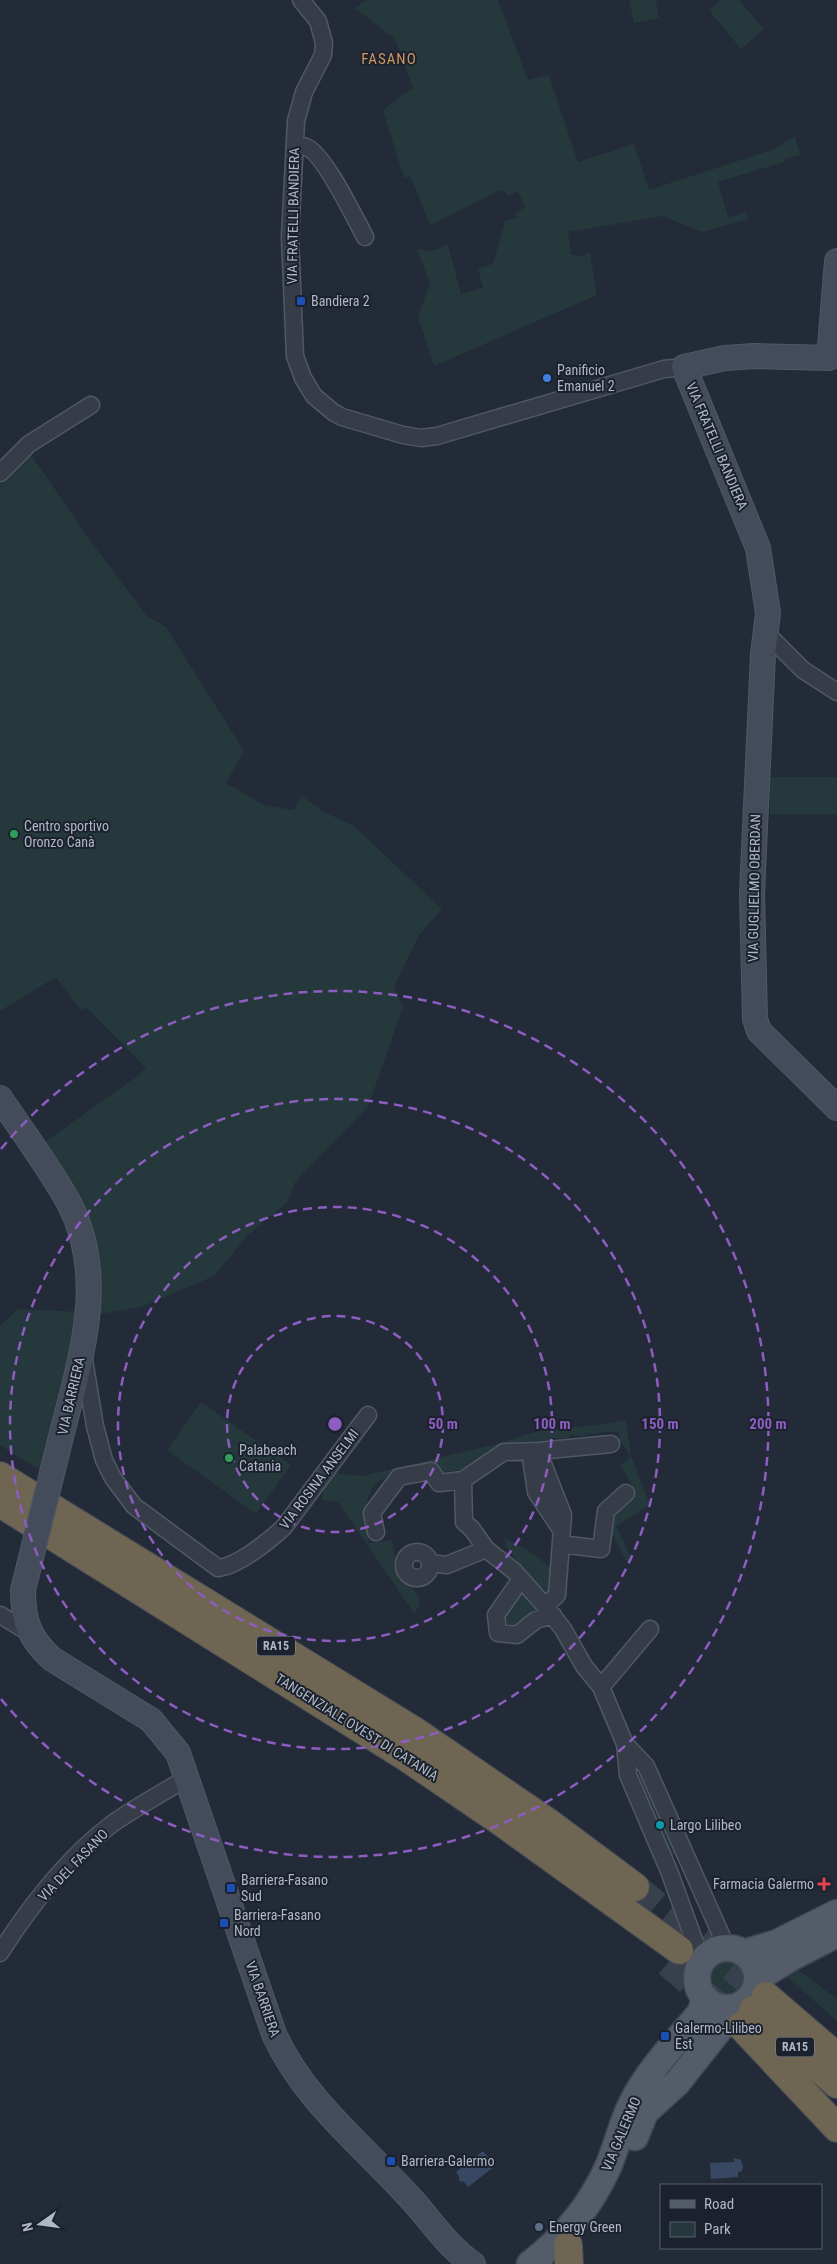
<svg xmlns="http://www.w3.org/2000/svg" width="837" height="2264" font-family="'Roboto Condensed',sans-serif">
<style>
.green{fill:#25383b}
.water{fill:#394862}
.lines{fill:none;stroke-linecap:round;stroke-linejoin:round}
.highway-tunnel{stroke:#38404e;stroke-width:28;stroke-dasharray:28 14;stroke-linecap:butt}
.street-casing{stroke:#515864;stroke-width:19}
.secondary-casing{stroke:#515864;stroke-width:26}
.primary-casing{stroke:#3f4652;stroke-width:29}
.highway-casing{stroke:#414854;stroke-width:30}
.street{stroke:#363d49;stroke-width:16}
.secondary{stroke:#444c5c;stroke-width:24}
.primary{stroke:#545c69;stroke-width:26}
.highway{stroke:#6f6553;stroke-width:28}
.secondary-bridge-casing{stroke:#515864;stroke-width:26;stroke-linecap:butt}
.secondary-bridge{stroke:#444c5c;stroke-width:24}
.ring{fill:none;stroke:#8e5dc1;stroke-width:2.5;stroke-dasharray:9 6}
.transit-dot{fill:#1a4fb4;stroke:#1b222e;stroke-width:2}
.shop-dot{fill:#3f7fe0;stroke:#1b222e;stroke-width:2}
.leisure-dot{fill:#2e9e5b;stroke:#1b222e;stroke-width:2}
.culture-dot{fill:#0f9aa8;stroke:#1b222e;stroke-width:2}
.health-dot{fill:#e0444e;stroke:#1b222e;stroke-width:2}
.service-dot{fill:#5c6f8a;stroke:#1b222e;stroke-width:2}
.labels{text-anchor:middle;dominant-baseline:central;stroke-width:4;stroke-linejoin:round;paint-order:stroke}
.shield{fill:#1b222e;stroke:#848b98;stroke-width:1}
.shield-label{font-size:12px;font-weight:bold;fill:#b1b8c5}
.street-label{font-size:14px;fill:#b1b8c5;stroke:#1b222e}
.poi-label{font-size:14px;fill:#b1b8c5;stroke:#1b222e;text-anchor:start}
.neighbourhood-label{font-size:15px;letter-spacing:1px;fill:#cf9663;stroke:#1b222e}
.centre{fill:#8e5dc1;stroke:#1b222e;stroke-width:2.5}
.ring-label{font-size:15px;text-anchor:middle;font-weight:bold;fill:#8e5dc1;stroke:#1b222e;stroke-width:4;stroke-linejoin:round;paint-order:stroke}
</style>
<rect width="100%" height="100%" fill="#232b39"/>
<!-- green -->
<path class="green" d="M366 0H498L528 80 549 75 578 162 634 144 649 190 774 149 795 136 800 155 784 159V162L718 182 728 217 746 212 748 219 702 232 663 216 568 232 571 254 581 256 590 253 597 295 434 366 418 317 430 283 417 249 431 251 448 245 461 294 483 288 478 268 493 264 505 221 517 218 515 213 525 207 518 191 508 196 505 192 501 190 430 225 410 176 404 178 383 110 413 88 395 39 355 8Z
M629 0H656L659 18 634 23Z
M721 0H739L764 29 741 49 709 10Z
M26 455 32 456 91 542 147 616 166 627 244 751 226 783 264 805 293 810 302 796 322 811 354 826 442 909 419 935 394 987 403 1007 368 1107 295 1182 287 1203 248 1235 214 1276 141 1307 100 1314 98 1269 42 1144 136 1077 146 1068 86 1007 81 1010 56 977 0 1011V485Z
M770 777H837V814L770 815Z
M18 1309 79 1312 40 1470 0 1445V1326Z
M201 1402 291 1465 256 1514 167 1450Z
M626 1420 631 1456 650 1505 616 1526 632 1559 628 1564 610 1530 611 1516 635 1490 621 1466 631 1456 619 1440V1432H603L593 1435 590 1433 584 1436 570 1435 569 1438H554L551 1440C540 1441 530 1441 519 1442L517 1444 505 1442C493 1450 477 1465 463 1469 427 1479 372 1456 366 1509 364 1520 368 1533 369 1543L392 1540C395 1551 396 1564 402 1574 409 1586 418 1590 420 1605L414 1613 338 1502 322 1500 325 1480 337 1473 362 1476 505 1442C539 1425 588 1429 626 1420Z
M505 1538C524 1548 542 1557 555 1574L552 1586 547 1591 541 1590 506 1547Z
M516 1594H524L537 1610 517 1628 503 1625 502 1616Z
M639 1773 643 1776 676 1850V1854L673 1856 669 1853 636 1774Z
M710 1978a18 18 0 1 1 36 0a18 18 0 1 1-36 0Z
M794 1967 837 1999V2021L785 1975Z"/>
<!-- water -->
<path class="water" d="M483 2151 495 2166 468 2187 464 2182 459 2181V2176L456 2172Z
M734 2158 741 2160 743 2166 742 2171 738 2172V2177L711 2179 710 2163 734 2162Z"/>
<g class="lines">
<!-- highway-tunnel -->
<path class="highway-tunnel" d="M635 1887 766 1996
M668 1963 741 2026"/>
<defs>
<path id="street" d="M301 0 318 21 324 43 323 55 304 92 296 121 290 237 295 356 303 378 314 396 333 412 342 417 403 435 421 438 437 436 664 369 684 367
M295 146C298 146 303 146 306 147 323 152 356 220 365 237
M0 473 29 444 91 405
M767 634 803 670 837 692
M84 1360 95 1426 104 1460 113 1478 134 1506 218 1568C238 1566 269 1541 284 1527L368 1415
M530 1451 536 1492 562 1531
M538 1451 611 1444
M463 1480 464 1522 472 1529 486 1549 514 1571 545 1606 563 1629 584 1666 601 1687 625 1744 628 1775 669 1871 697 1948 699 1967
M376 1532 372 1513 399 1477 431 1471 439 1483 463 1480 504 1452 538 1451 563 1515 557 1595 545 1606
M561 1544 601 1549 606 1511 626 1493
M404 1565a13 13 0 1 1 26 0a13 13 0 1 1-26 0Z
M430 1563 447 1565 486 1549
M521 1579 496 1615 498 1633 517 1635 536 1620 553 1615
M0 1615 30 1633
M601 1687 650 1629
M625 1744 646 1766 727 1948
M0 1953C30 1906 67 1858 112 1824 136 1807 162 1793 187 1778"/>
<path id="secondary" d="M837 261 829 358 755 356 725 358 684 367 758 548 768 613 763 654 752 893 755 1019 759 1031 837 1108
M0 1098C23 1132 49 1167 69 1203 109 1280 79 1363 60 1441
M23 1590C23 1621 29 1638 52 1659L151 1720 178 1753 274 2034C304 2101 365 2147 413 2201 432 2222 449 2248 473 2264"/>
<path id="primary" d="M697 1978a30 30 0 1 1 60 0a30 30 0 1 1-60 0Z
M744 1953 777 1943 837 1913
M758 1978 794 1956 837 1934
M635 2137 645 2112 677 2083 737 2007
M530 2264C564 2238 590 2207 608 2167 617 2146 622 2123 632 2103 649 2069 677 2041 701 2012L705 1998"/>
<path id="highway" d="M0 1476 416 1732 549 1823 635 1887
M0 1503 406 1757 500 1821 679 1950
M766 1996 837 2057
M753 2010 837 2084
M741 2026 837 2128
M568 2245 569 2264"/>
</defs>
<!-- street casing -->
<use href="#street" class="street-casing"/>
<!-- secondary casing -->
<use href="#secondary" class="secondary-casing"/>
<!-- primary casing -->
<use href="#primary" class="primary-casing"/>
<!-- highway casing -->
<use href="#highway" class="highway-casing"/>
<!-- street -->
<use href="#street" class="street"/>
<!-- secondary -->
<use href="#secondary" class="secondary"/>
<!-- primary -->
<use href="#primary" class="primary"/>
<!-- highway -->
<use href="#highway" class="highway"/>
<defs>
<path id="secondary-bridge" d="M23 1590 60 1441"/>
</defs>
<!-- secondary-bridge casing -->
<use href="#secondary-bridge" class="secondary-bridge-casing"/>
<!-- secondary-bridge -->
<use href="#secondary-bridge" class="secondary-bridge"/>
</g>
<!-- distance rings -->
<g class="ring">
<circle cx="335" cy="1424" r="108"/>
<circle cx="335" cy="1424" r="217"/>
<circle cx="335" cy="1424" r="325"/>
<path d="M1 1149A433 433 0 1 1 1 1699"/>
</g>
<!-- markers -->
<g class="transit-dot">
<rect x="296" y="296" width="10" height="10" rx="2.5"/>
<rect x="226" y="1883" width="10" height="10" rx="2.5"/>
<rect x="219" y="1918" width="10" height="10" rx="2.5"/>
<rect x="660" y="2031" width="10" height="10" rx="2.5"/>
<rect x="386" y="2156" width="10" height="10" rx="2.5"/>
</g>
<circle class="shop-dot" cx="547" cy="378" r="5"/>
<g class="leisure-dot">
<circle cx="14" cy="834" r="5"/>
<circle cx="229" cy="1458" r="5"/>
</g>
<circle class="culture-dot" cx="660" cy="1825" r="5"/>
<path class="health-dot" d="M821.5 1876.5h5v5h5v5h-5v5h-5v-5h-5v-5h5z"/>
<circle class="service-dot" cx="539" cy="2227" r="5"/>
<g class="labels">
<!-- shield labels -->
<g class="shield">
<rect x="257" y="1636.5" width="38" height="19" rx="4"/>
<rect x="776" y="2037.5" width="38" height="19" rx="4"/>
</g>
<g class="shield-label">
<text x="276" y="1646">RA15</text>
<text x="795" y="2047">RA15</text>
</g>
<!-- street labels -->
<g class="street-label">
<text transform="translate(293 216) rotate(-89)">VIA FRATELLI BANDIERA</text>
<text transform="translate(717 446) rotate(67)">VIA FRATELLI BANDIERA</text>
<text transform="translate(754 888) rotate(-89)">VIA GUGLIELMO OBERDAN</text>
<text transform="translate(71 1396) rotate(-77)">VIA BARRIERA</text>
<text transform="translate(319 1479) rotate(-53)">VIA ROSINA ANSELMI</text>
<text transform="translate(357 1727) rotate(32)">TANGENZIALE OVEST DI CATANIA</text>
<text transform="translate(73 1865) rotate(-46)">VIA DEL FASANO</text>
<text transform="translate(263 1999) rotate(71)">VIA BARRIERA</text>
<text transform="translate(621 2134) rotate(-67)">VIA GALERMO</text>
</g>
<!-- poi labels -->
<g class="poi-label">
<text x="311" y="301">Bandiera 2</text>
<text x="557" y="370">Panificio<tspan x="557" dy="16">Emanuel 2</tspan></text>
<text x="24" y="826">Centro sportivo<tspan x="24" dy="16">Oronzo Canà</tspan></text>
<text x="239" y="1450">Palabeach<tspan x="239" dy="16">Catania</tspan></text>
<text x="670" y="1825">Largo Lilibeo</text>
<text x="241" y="1880">Barriera-Fasano<tspan x="241" dy="16">Sud</tspan></text>
<text x="814" y="1884" text-anchor="end">Farmacia Galermo</text>
<text x="234" y="1915">Barriera-Fasano<tspan x="234" dy="16">Nord</tspan></text>
<text x="675" y="2028">Galermo-Lilibeo<tspan x="675" dy="16">Est</tspan></text>
<text x="401" y="2161">Barriera-Galermo</text>
<text x="549" y="2227">Energy Green</text>
</g>
<!-- neighbourhood labels -->
<g class="neighbourhood-label">
<text x="389" y="59">FASANO</text>
</g>
</g>
<circle cx="335" cy="1424" r="8" class="centre"/>
<g class="ring-label">
<text x="443" y="1429">50 m</text>
<text x="552" y="1429">100 m</text>
<text x="660" y="1429">150 m</text>
<text x="768" y="1429">200 m</text>
</g>
<!-- legend -->
<rect x="660" y="2184" width="162" height="65" fill="#1b222e" stroke="#575e6a"/>
<rect x="670" y="2200" width="25" height="8" fill="#545c69" stroke="#575e6a"/>
<text x="704" y="2209" font-size="15" fill="#b1b8c5">Road</text>
<rect x="670" y="2222" width="25" height="15" fill="#25383b" stroke="#575e6a"/>
<text x="704" y="2234" font-size="15" fill="#b1b8c5">Park</text>
<!-- north arrow -->
<g transform="translate(40 2224) rotate(256)" stroke="#1b222e" stroke-width="4" paint-order="stroke">
<path d="M0-4L9 19L0 12L-9 19Z" fill="#b1b8c5"/>
<text y="-8" font-size="14" font-weight="bold" text-anchor="middle" fill="#b1b8c5">N</text>
</g>
</svg>
